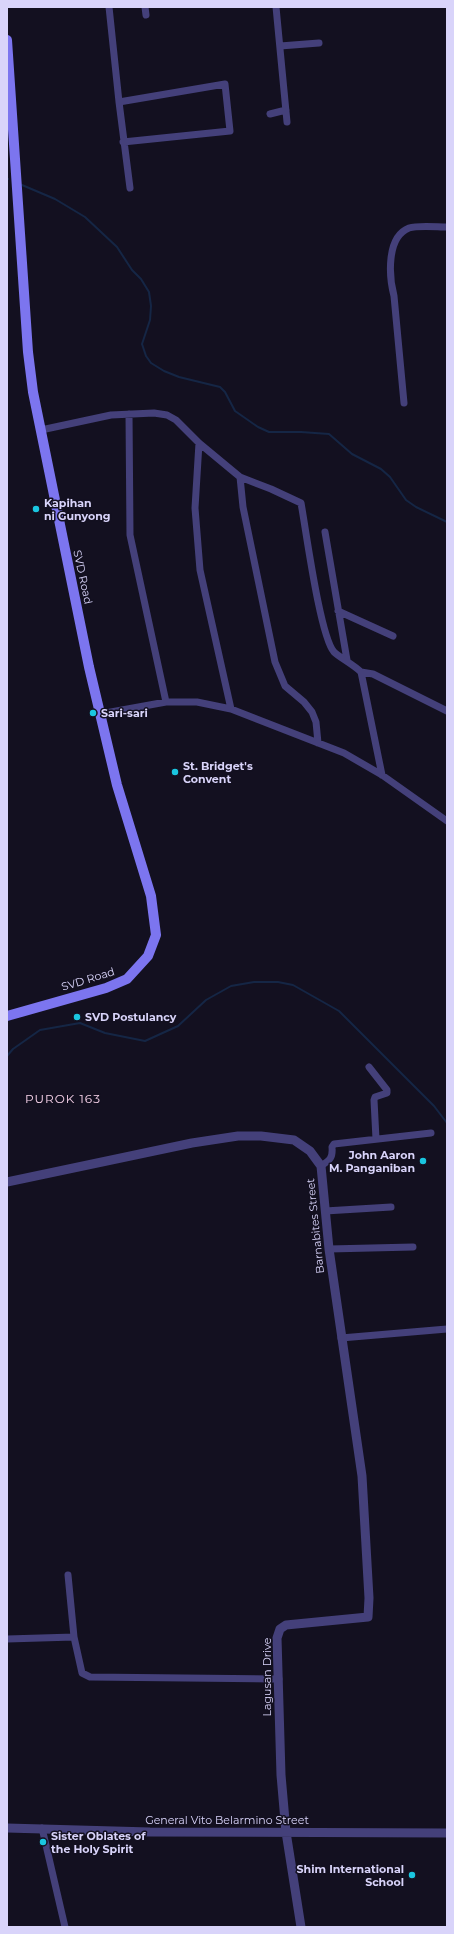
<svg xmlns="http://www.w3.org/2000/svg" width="454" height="1934" font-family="Montserrat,sans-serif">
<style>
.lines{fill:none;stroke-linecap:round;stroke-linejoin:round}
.stream{stroke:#152645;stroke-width:2}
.minor{stroke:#44407a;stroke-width:7}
.tertiary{stroke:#44407a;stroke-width:9}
.secondary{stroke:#7c75ef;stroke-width:10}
.poi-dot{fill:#1ac6e0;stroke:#131020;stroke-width:1.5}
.labels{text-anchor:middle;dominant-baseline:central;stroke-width:3;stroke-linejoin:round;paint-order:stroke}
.poi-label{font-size:11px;font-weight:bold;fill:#d9d4fa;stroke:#131020;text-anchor:start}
.street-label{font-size:11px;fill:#d9d4fa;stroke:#131020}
.neighbourhood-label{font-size:12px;letter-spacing:1px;fill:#fad5ec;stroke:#131020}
</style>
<rect width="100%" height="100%" fill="#131020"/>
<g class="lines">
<!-- stream -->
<path class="stream" d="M7 179H8
M22 185 55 199 85 217 117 247 132 270 141 279 149 292 151 306 150 320 142 344 146 356 151 363 164 371 179 377 220 387 225 392 235 411 258 427 269 432H301L329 434 352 454 381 469 390 477 406 500 416 507 447 522
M7 1056 13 1049 40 1030 80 1023 105 1033 145 1041 178 1026 206 1000 231 986 254 982H278L293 985 339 1011 434 1106 447 1123"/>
<!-- minor -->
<path class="minor" d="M109 7 119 102 130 188
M145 7 146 15
M276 7 287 122
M280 46 319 43
M119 102 225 84 230 131 123 142
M270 114 286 110
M404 403 394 296C389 277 386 237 409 228 418 225 437 227 447 227
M129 414 130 535 166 702
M41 430 111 415 154 413 167 415 176 420 199 443 240 477 271 489 301 503C306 530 320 636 334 652 339 657 354 665 361 672L382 775
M199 443 195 508 200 570 231 709
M240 477 243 507 275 662 285 686 304 702 312 712 316 722 318 743
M325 532 347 660
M338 611 393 636
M361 672 373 674 447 711
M100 714 166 702H197L231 709 344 753 382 775 447 821
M369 1067 387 1090V1093L375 1097 374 1100 376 1139
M321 1166C330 1160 333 1158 332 1147L334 1144 431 1133
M325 1211 391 1207
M329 1249 413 1247
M341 1338 447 1329
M68 1575 74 1637 82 1673 90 1677 279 1679
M7 1639 74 1637
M42 1828 65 1927"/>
<!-- tertiary -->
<path class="tertiary" d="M7 1182 192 1143 238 1136H261L294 1140 310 1151 321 1166 329 1249 362 1476 369 1598 368 1617 286 1625 280 1629 277 1638 281 1775 286 1832 301 1927
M7 1828 150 1832 447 1833"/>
<!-- secondary -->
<path class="secondary" d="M7 40 28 352 33 392 89 667 117 785 151 896 156 935 148 956 127 979 106 988 7 1016"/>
</g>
<!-- markers -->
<g class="poi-dot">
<circle cx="36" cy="509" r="4"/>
<circle cx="93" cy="713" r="4"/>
<circle cx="175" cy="772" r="4"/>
<circle cx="77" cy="1017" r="4"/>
<circle cx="423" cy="1161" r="4"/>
<circle cx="43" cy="1842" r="4"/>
<circle cx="412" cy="1875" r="4"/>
</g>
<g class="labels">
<!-- poi labels -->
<g class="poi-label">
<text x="44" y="503">Kapihan<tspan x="44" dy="13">ni Gunyong</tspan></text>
<text x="101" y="713">Sari-sari</text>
<text x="183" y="766">St. Bridget's<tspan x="183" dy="13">Convent</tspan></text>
<text x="85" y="1017">SVD Postulancy</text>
<text x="415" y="1155" text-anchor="end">John Aaron<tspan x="415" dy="13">M. Panganiban</tspan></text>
<text x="51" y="1836">Sister Oblates of<tspan x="51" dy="13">the Holy Spirit</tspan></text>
<text x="404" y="1869" text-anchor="end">Shim International<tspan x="404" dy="13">School</tspan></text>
</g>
<!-- street labels -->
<g class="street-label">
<text transform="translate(83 577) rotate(78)">SVD Road</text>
<text transform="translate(88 979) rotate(-17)">SVD Road</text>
<text transform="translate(315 1226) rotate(-96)">Barnabites Street</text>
<text transform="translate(267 1677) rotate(-90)">Lagusan Drive</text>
<text x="227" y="1820">General Vito Belarmino Street</text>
</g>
<!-- neighbourhood labels -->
<g class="neighbourhood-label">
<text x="63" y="1098">PUROK 163</text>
</g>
</g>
<!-- border -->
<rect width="454" height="1934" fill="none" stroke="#d9d4fa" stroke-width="16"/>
</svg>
